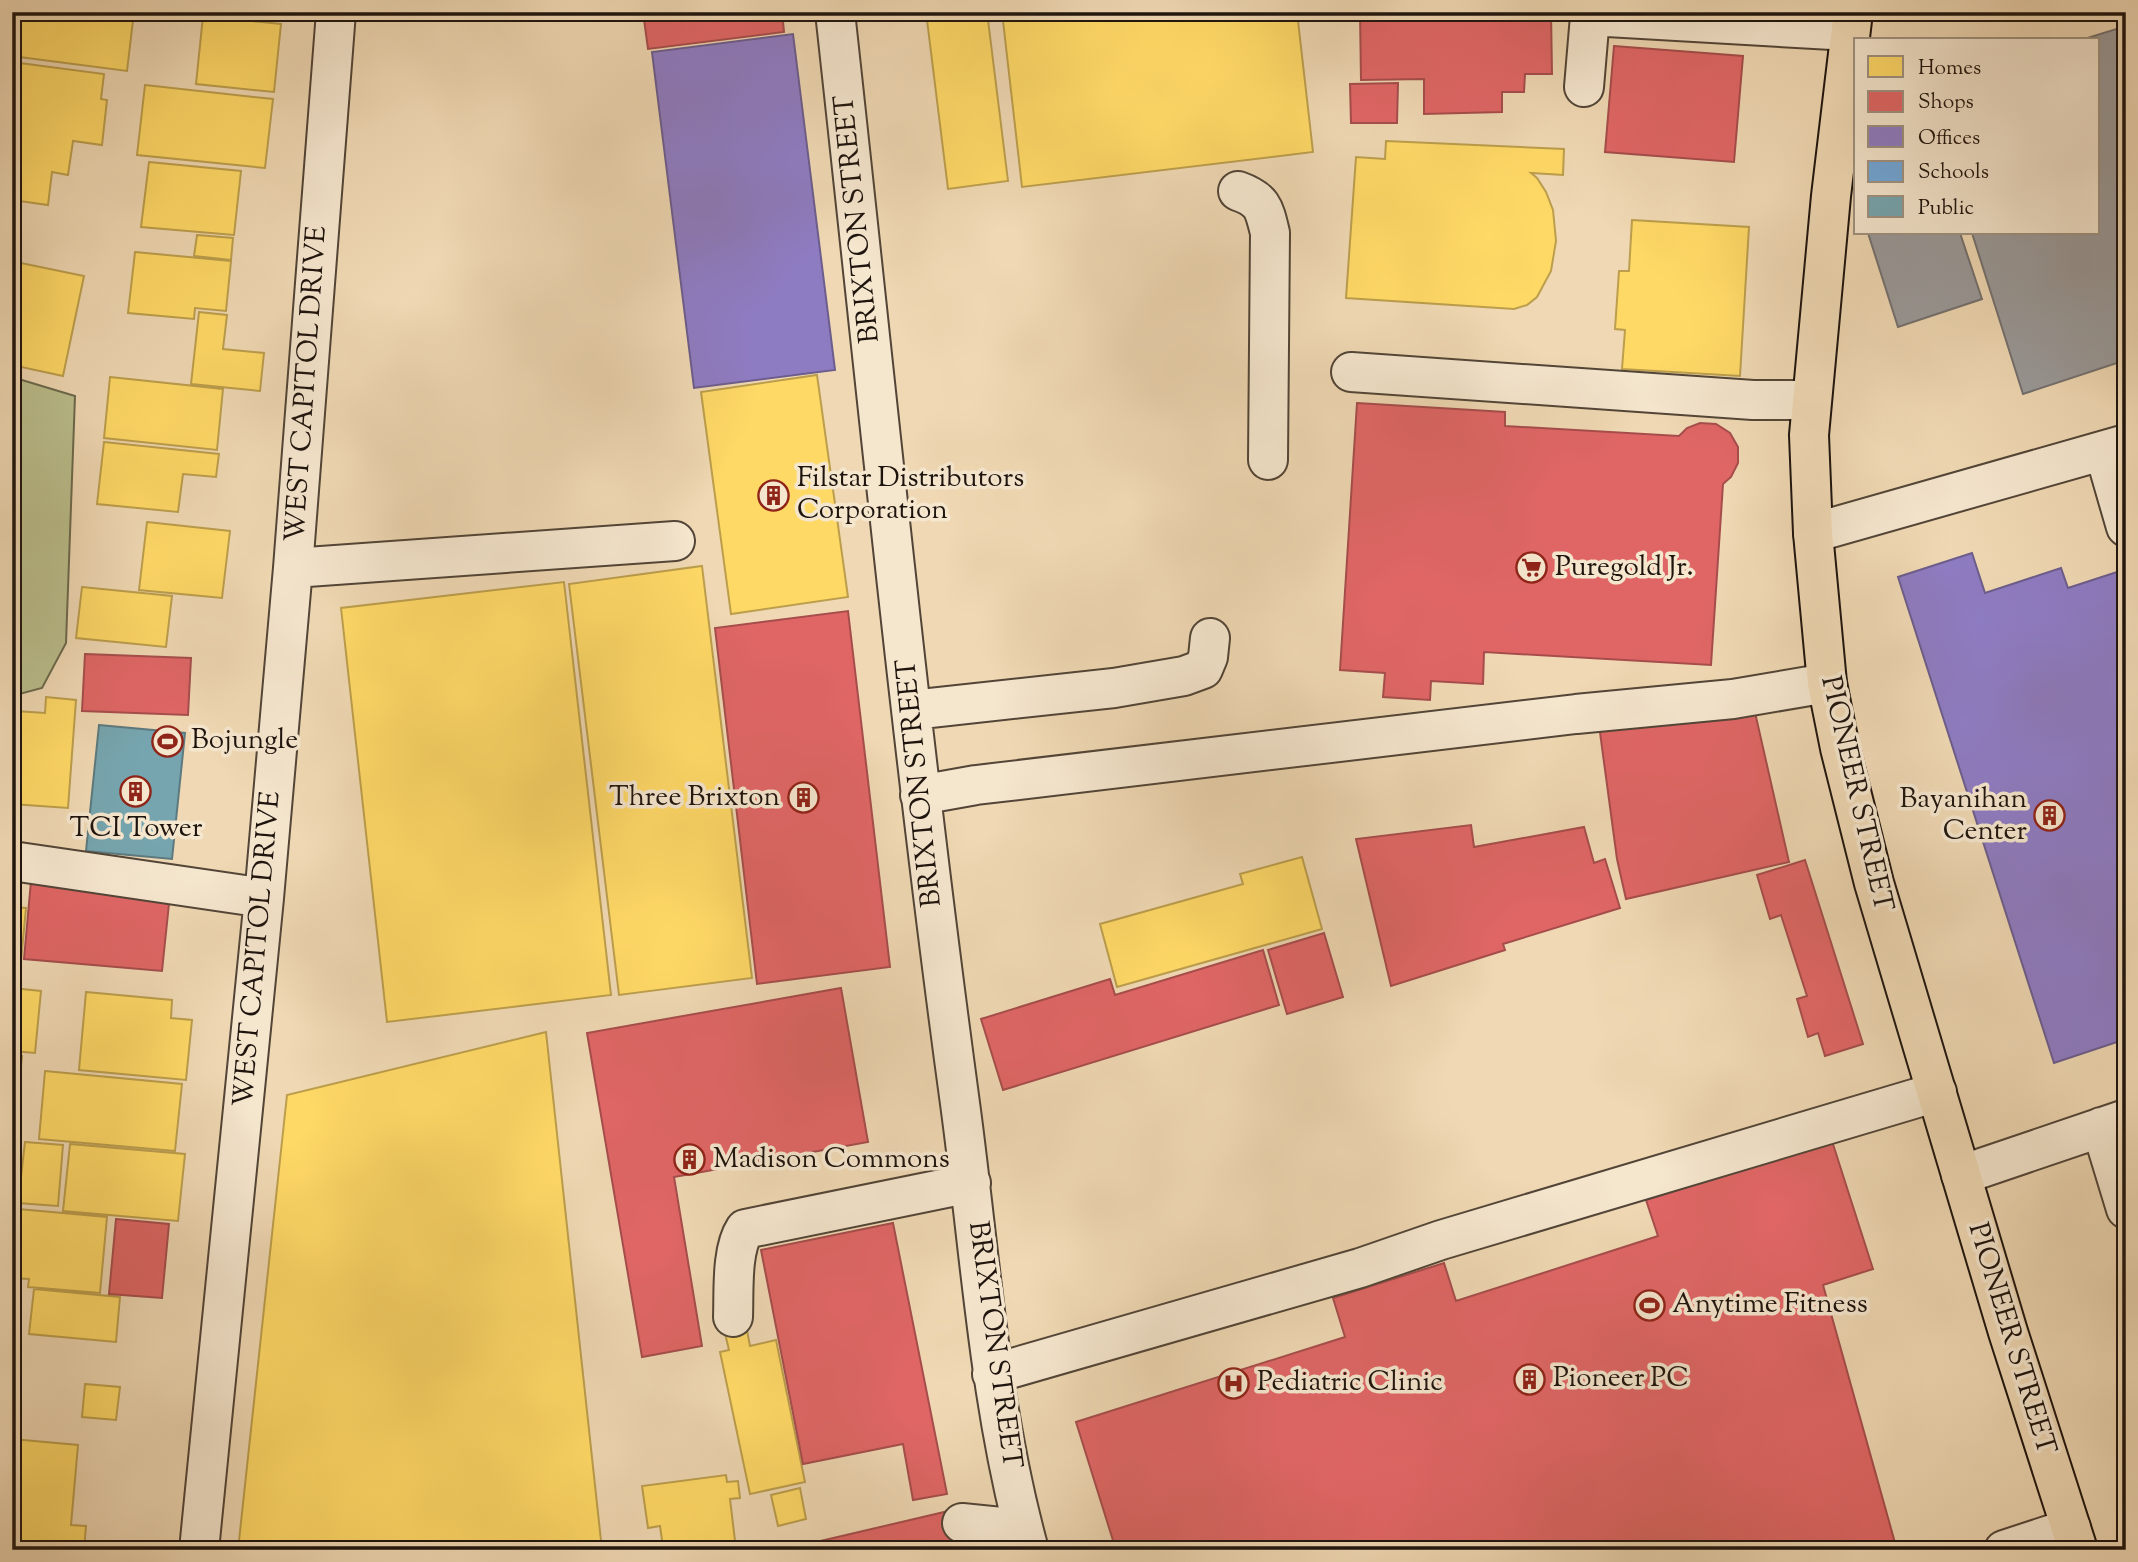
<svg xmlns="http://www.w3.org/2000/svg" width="2138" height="1562" font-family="'Sorts Mill Goudy',serif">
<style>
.green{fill:#babe8c;stroke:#6c694d;stroke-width:2}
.homes{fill:#ffd966;stroke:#bc9e4c;stroke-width:2}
.shops{fill:#e06666;stroke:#a64d4c;stroke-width:2}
.offices{fill:#8e7cc3;stroke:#6c5d8d;stroke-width:2}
.schools{fill:#6fa8dc;stroke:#577c9e;stroke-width:2}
.public{fill:#76a5af;stroke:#5c7a7f;stroke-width:2}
.industry{fill:#999;stroke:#74716f;stroke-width:2}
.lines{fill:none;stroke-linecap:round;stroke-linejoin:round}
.minor-casing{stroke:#524537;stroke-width:42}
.major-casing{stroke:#1e140e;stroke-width:42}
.minor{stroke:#f5e6ce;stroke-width:38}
.major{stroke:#efd8b3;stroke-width:38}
.labels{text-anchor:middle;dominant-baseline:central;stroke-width:7;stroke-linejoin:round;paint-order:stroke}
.street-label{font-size:28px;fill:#1e140e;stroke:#f5e6ce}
.poi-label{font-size:28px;fill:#1e140e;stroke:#f5e6ce;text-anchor:start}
</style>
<rect width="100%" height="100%" fill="#efd8b3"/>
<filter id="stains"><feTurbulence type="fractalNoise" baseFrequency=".00286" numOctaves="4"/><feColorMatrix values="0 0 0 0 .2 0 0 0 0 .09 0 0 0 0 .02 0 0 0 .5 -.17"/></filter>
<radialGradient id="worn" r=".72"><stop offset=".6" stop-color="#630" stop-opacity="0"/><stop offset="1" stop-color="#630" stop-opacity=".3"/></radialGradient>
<!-- green -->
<path class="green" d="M12 377 75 396 66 643 42 688 12 696Z"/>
<!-- homes -->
<path class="homes" d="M12 12H134L127 71 12 56Z
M926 12H987L1008 181 948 189Z
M1002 12H1297L1313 152 1022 187Z
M203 16 281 24 274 92 196 84Z
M12 62 104 74 101 99 107 100 102 145 73 141 68 175 52 172 48 205 12 200Z
M145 85 273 99 265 168 137 155Z
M1386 141 1564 149 1563 175 1531 173 1537 178 1546 192 1553 210 1556 241 1551 271 1537 297 1527 305 1514 309 1346 298 1356 157 1385 159Z
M149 162 241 171 234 235 141 227Z
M1632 220 1749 227 1740 376 1622 369 1625 330 1615 329 1619 271H1629Z
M197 235 233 238 231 260 194 256Z
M135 252 231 261 226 311 195 308 194 319 128 313Z
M16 262 84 276 63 376 12 365V282Z
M199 312 227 315 223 349 264 353 260 391 191 384Z
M817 375 848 597 731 614 701 392Z
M110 377 223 389 217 450 104 438Z
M104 442 219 454 216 477 183 474 178 512 97 504Z
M147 522 230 531 222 598 139 590Z
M702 566 752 978 619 995 569 584Z
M564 582 611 995 387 1022 341 608Z
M82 587 172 596 166 647 76 638Z
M46 697 76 700 68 808 12 804V705L17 706 16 711 45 713Z
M1302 857 1322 929 1117 987 1100 924 1243 884 1240 874Z
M12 907 26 908 19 983 12 982Z
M12 988 41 991 35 1053 12 1051Z
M86 992 172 1000 171 1018 192 1020 186 1080 79 1070Z
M546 1032 602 1550H238L287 1095Z
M12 1056H22L18 1100H12Z
M45 1071 182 1084 175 1151 39 1139Z
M25 1142 63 1145 58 1206 18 1203Z
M70 1144 185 1154 178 1221 63 1211Z
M18 1209 107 1217 100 1293 28 1287 29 1279 12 1278Z
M34 1289 120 1297 116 1342 29 1334Z
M746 1325 750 1346 776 1340 805 1482 750 1494 720 1352 729 1350 724 1329Z
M85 1384 120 1387 116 1420 82 1417Z
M12 1439 78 1445 71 1525 86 1526 84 1550H12Z
M726 1475 727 1482 738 1481 740 1498 730 1499 736 1549 678 1550 677 1545 663 1547 660 1526 648 1528 642 1486Z
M800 1488 806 1519 778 1526 771 1495Z"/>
<!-- shops -->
<path class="shops" d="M643 12H782L784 32 648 49Z
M1360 12H1551L1552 74H1525L1524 92H1502V112L1424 114V79L1361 80Z
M1614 46 1743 56 1734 162 1605 152Z
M1398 83 1397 123H1351L1350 84Z
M1357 403 1505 412V426L1679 436 1687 428 1700 423 1716 424 1730 433 1738 447V463L1731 477 1723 484 1711 665 1484 652 1483 684 1431 681 1430 700 1383 697 1385 673 1340 670Z
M848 611 890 967 757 984 715 628Z
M85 654 191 658 188 715 82 711Z
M1754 708 1789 862 1626 899 1617 859 1599 725Z
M1471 825 1474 847 1584 827 1594 863 1605 859 1620 908 1503 944 1505 950 1391 986 1356 839Z
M1805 860 1863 1044 1825 1056 1818 1033 1808 1037 1797 999 1807 996 1781 915 1770 919 1757 875Z
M31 881 170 894 162 971 24 959Z
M1324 933 1343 997 1287 1014 1268 950Z
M1263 950 1279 1005 1003 1090 981 1019 1110 979 1115 995Z
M841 988 868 1142 674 1177 702 1346 642 1357 587 1033Z
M1832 1141 1873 1269 1823 1285 1897 1550H1116L1076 1422 1345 1337 1333 1298 1444 1263 1456 1301 1658 1236 1646 1200Z
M116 1219 169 1224 162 1298 109 1294Z
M893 1223 947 1494 913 1500 903 1444 803 1464 761 1250Z
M957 1509 970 1550H782Z"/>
<!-- offices -->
<path class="offices" d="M793 34 835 370 694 388 652 52Z
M1972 553 1985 593 2061 568 2068 588 2120 571 2126 589V1039L2054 1063 1898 577Z"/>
<!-- schools -->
<path class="schools" d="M12 1103 19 1104 12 1174Z"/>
<!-- public -->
<path class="public" d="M99 725 185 733 172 859 86 851Z"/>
<!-- industry -->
<path class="industry" d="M2126 26V360L2023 394 1972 233H2098V40H2081Z
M1868 233H1960L1982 299 1898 327Z"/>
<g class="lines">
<defs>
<path id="minor" d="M835 12C875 374 910 736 959 1096 980 1247 988 1402 1029 1550
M1584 87 1590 16 1850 31
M1238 191C1263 200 1264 208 1270 233L1268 460
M1351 372 1753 400H1811
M2104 451 2126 527
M1813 533 2126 444
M293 568 675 541
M912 710 1114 688 1184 676 1203 669 1208 657 1210 638
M920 795 976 785 1576 714 1733 699 1827 683
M12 861 264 898
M2101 1127 2126 1209
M1961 1175 2126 1119
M733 1317C734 1292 731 1250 745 1229L971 1183
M992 1374 1360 1268 1441 1240 1937 1092
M962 1523 1023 1529
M199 1550 264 898 293 568 336 12
M2004 1550 2071 1528"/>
<path id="major" d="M1853 12 1831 196 1809 435 1813 533 1827 683 1840 748 1874 883 2008 1332 2078 1550"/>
</defs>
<!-- minor casing -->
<use href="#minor" class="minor-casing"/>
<!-- major casing -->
<use href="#major" class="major-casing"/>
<!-- minor -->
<use href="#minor" class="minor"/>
<!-- major -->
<use href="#major" class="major"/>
</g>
<!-- icons -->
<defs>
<symbol id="building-ring" viewBox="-11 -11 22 22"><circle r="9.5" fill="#f5e6ce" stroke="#8f2418" stroke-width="1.5"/><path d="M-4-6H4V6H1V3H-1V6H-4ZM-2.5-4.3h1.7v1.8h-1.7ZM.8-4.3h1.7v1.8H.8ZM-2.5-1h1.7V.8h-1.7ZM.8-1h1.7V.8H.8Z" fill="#8f2418"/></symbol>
<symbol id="supermarket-ring" viewBox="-11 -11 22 22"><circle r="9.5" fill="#f5e6ce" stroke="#8f2418" stroke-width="1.5"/><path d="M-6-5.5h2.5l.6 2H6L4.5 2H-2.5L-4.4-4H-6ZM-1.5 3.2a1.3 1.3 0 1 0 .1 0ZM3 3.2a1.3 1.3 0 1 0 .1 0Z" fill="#8f2418"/></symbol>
<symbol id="stadium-ring" viewBox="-11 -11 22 22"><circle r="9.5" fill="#f5e6ce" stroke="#8f2418" stroke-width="1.5"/><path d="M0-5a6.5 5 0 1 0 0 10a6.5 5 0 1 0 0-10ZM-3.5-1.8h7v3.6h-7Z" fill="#8f2418"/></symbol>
<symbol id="hospital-ring" viewBox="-11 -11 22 22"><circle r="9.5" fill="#f5e6ce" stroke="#8f2418" stroke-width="1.5"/><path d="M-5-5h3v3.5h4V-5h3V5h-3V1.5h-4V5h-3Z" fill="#8f2418"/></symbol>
</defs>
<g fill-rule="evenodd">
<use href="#building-ring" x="756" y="478" width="35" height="35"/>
<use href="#supermarket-ring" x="1514" y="550" width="35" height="35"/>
<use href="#stadium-ring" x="150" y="724" width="35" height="35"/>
<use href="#building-ring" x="118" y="774" width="35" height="35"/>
<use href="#building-ring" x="786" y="780" width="35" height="35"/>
<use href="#building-ring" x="2032" y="798" width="35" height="35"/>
<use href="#building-ring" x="672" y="1142" width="35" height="35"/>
<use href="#stadium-ring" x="1632" y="1288" width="35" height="35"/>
<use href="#building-ring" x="1512" y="1362" width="35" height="35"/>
<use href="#hospital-ring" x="1216" y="1366" width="35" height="35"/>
</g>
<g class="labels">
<!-- street labels -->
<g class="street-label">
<text transform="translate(858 219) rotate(-96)">BRIXTON STREET</text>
<text transform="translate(307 384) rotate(-86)">WEST CAPITOL DRIVE</text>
<text transform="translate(920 783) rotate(-96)">BRIXTON STREET</text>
<text transform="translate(1856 794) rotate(77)">PIONEER STREET</text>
<text transform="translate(258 949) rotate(-85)">WEST CAPITOL DRIVE</text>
<text transform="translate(2011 1339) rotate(73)">PIONEER STREET</text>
<text transform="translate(994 1345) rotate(82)">BRIXTON STREET</text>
</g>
<!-- poi labels -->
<g class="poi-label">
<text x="797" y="479">Filstar Distributors<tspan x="797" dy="32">Corporation</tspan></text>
<text x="1555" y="568">Puregold Jr.</text>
<text x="191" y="741">Bojungle</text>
<text x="780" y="798" text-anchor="end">Three Brixton</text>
<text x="2027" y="800" text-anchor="end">Bayanihan<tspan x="2027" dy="32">Center</tspan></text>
<text x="136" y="829" text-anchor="middle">TCI Tower</text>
<text x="713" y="1160">Madison Commons</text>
<text x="1672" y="1305">Anytime Fitness</text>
<text x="1553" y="1379">Pioneer PC</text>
<text x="1257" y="1383">Pediatric Clinic</text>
</g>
</g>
<!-- margin -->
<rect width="2138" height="1562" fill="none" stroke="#efd8b3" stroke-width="42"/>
<rect x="14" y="14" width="2110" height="1534" fill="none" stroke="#1e140e" stroke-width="3.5"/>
<rect x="21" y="21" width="2096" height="1520" fill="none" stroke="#1e140e" stroke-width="2"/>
<!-- legend -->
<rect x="1854" y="38" width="245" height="196" fill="#f5e6ce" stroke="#9f9281" stroke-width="2"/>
<rect x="1868" y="56" width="35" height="21" fill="#ffd966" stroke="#9f9281" stroke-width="2"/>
<text x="1918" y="74" font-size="21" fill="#1e140e">Homes</text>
<rect x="1868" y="91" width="35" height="21" fill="#e06666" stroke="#9f9281" stroke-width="2"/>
<text x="1918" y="108" font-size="21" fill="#1e140e">Shops</text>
<rect x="1868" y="126" width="35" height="21" fill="#8e7cc3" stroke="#9f9281" stroke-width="2"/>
<text x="1918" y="144" font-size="21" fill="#1e140e">Offices</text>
<rect x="1868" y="161" width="35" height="21" fill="#6fa8dc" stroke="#9f9281" stroke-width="2"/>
<text x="1918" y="178" font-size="21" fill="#1e140e">Schools</text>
<rect x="1868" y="196" width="35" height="21" fill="#76a5af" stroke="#9f9281" stroke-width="2"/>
<text x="1918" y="214" font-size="21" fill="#1e140e">Public</text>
<rect width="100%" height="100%" filter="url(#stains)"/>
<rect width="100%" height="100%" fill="url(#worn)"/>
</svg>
